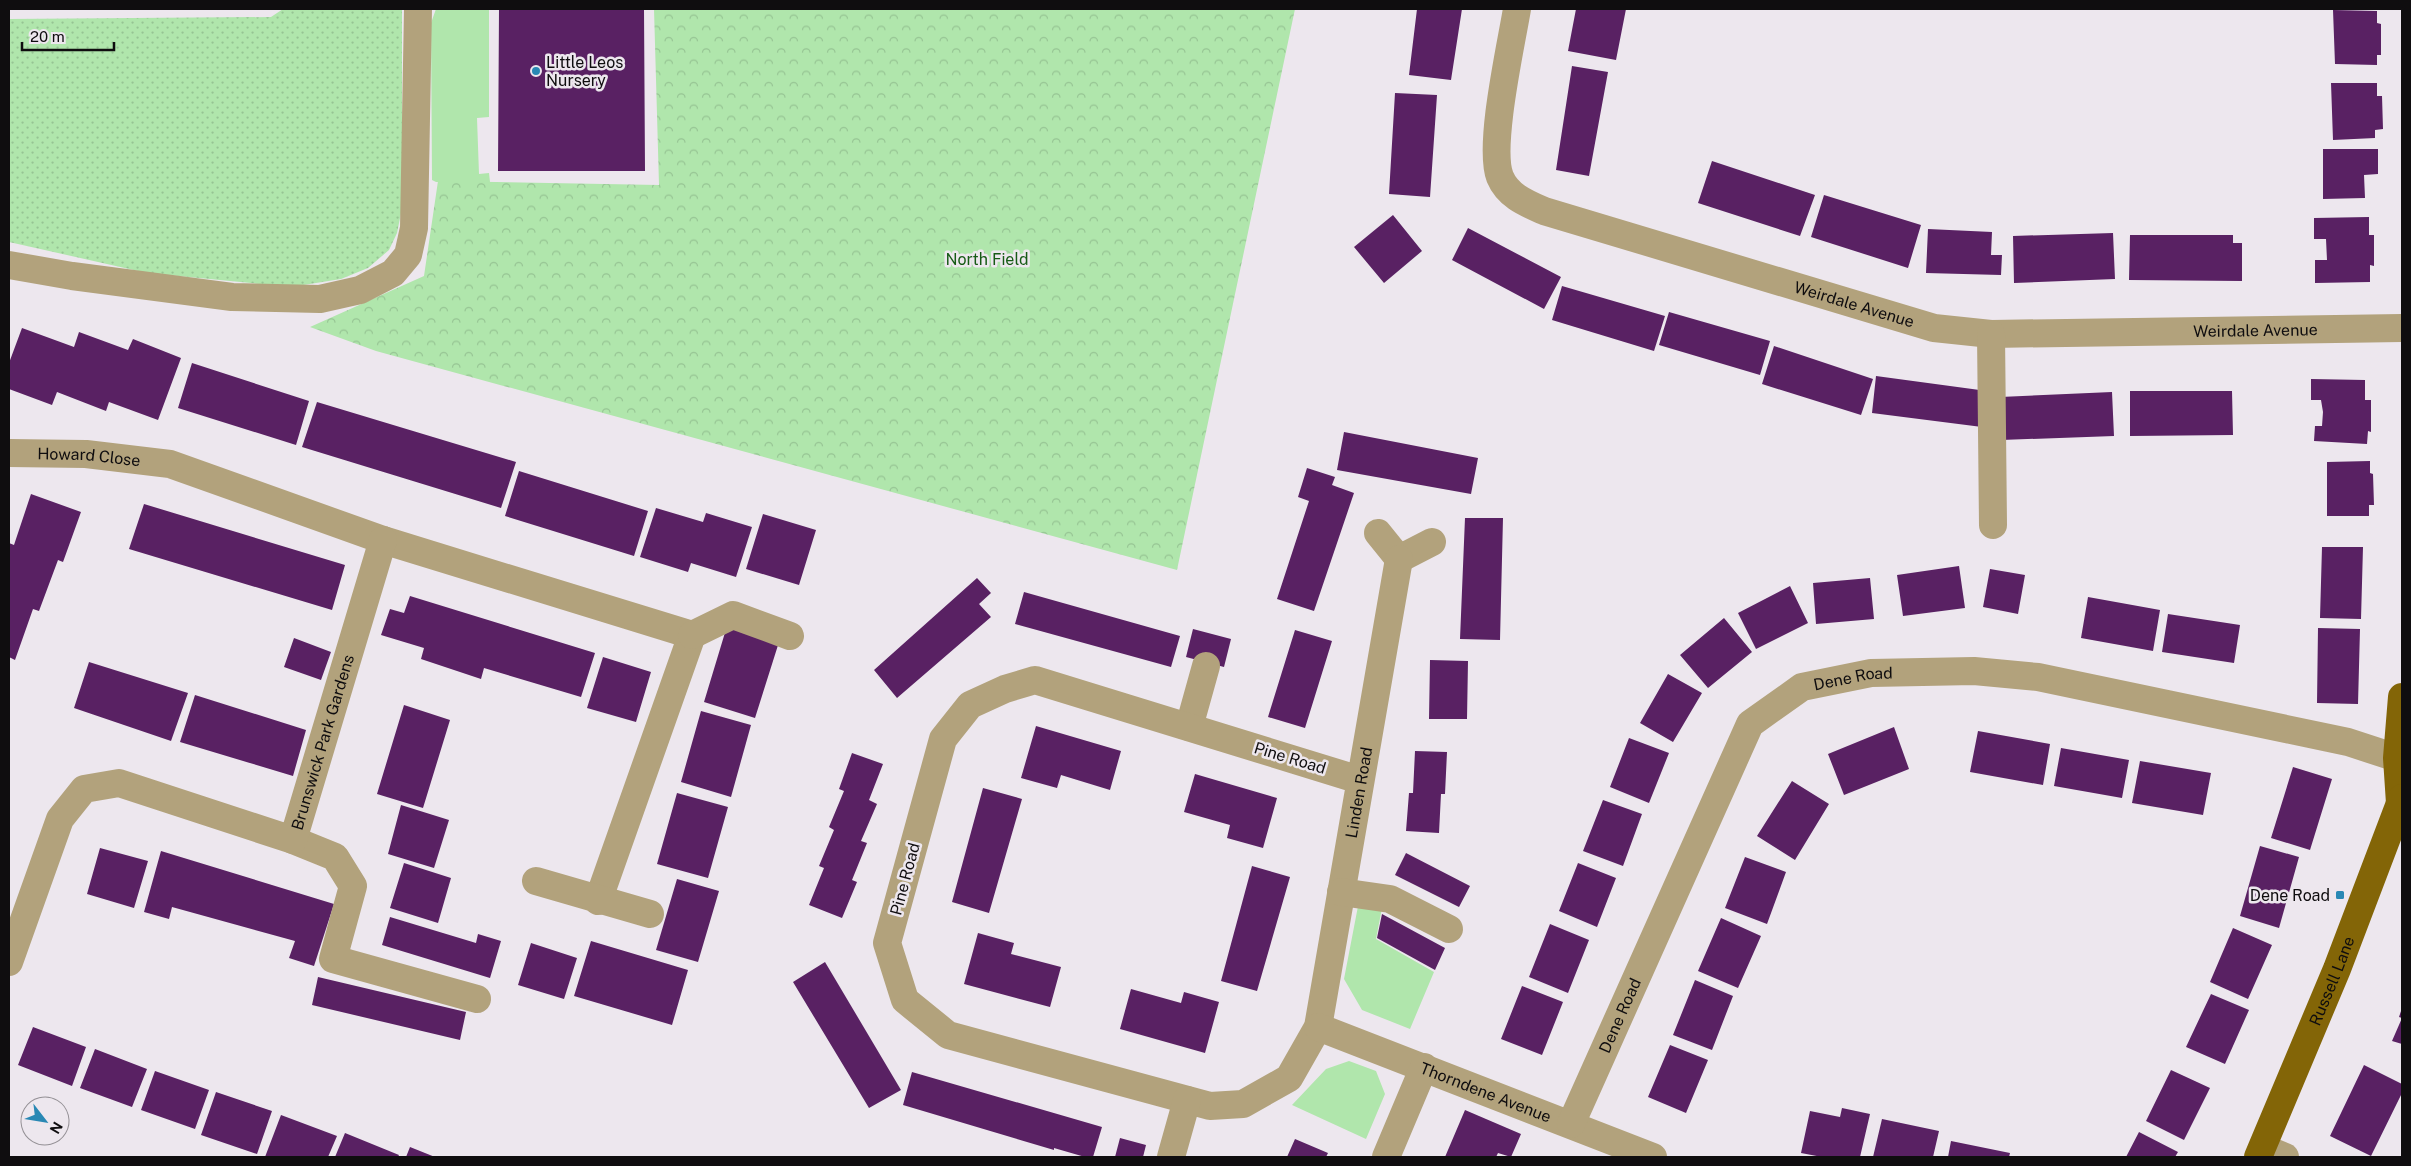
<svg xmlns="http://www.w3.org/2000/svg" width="2411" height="1166" font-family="'Public Sans',sans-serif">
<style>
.grass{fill:#b0e6ac}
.forest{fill:url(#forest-crowns)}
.garden{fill:url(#garden-dots)}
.building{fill:#592163}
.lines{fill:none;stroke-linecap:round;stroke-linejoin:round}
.minor{stroke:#b2a27c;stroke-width:28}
.major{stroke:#836507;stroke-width:28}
.poi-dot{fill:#2988b4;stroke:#ede7ee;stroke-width:2}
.labels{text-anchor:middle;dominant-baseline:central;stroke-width:5;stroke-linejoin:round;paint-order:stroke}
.poi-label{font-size:16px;fill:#0f0d0f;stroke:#ede7ee;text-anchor:start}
.park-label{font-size:16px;fill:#165b15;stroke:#ede7ee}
.street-label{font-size:16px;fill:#0f0d0f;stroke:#ede7ee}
</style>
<defs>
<pattern id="forest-crowns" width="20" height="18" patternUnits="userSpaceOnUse" patternTransform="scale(1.25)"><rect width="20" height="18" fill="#b0e6ac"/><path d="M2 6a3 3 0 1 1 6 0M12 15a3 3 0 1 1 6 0" fill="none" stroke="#96c493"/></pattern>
<pattern id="garden-dots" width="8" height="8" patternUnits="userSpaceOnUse" patternTransform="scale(1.25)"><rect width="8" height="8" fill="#b0e6ac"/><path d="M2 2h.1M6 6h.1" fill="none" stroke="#96c493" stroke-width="1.8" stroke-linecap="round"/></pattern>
</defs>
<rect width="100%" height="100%" fill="#ede7ee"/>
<!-- grass -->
<path class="grass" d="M436 9H489V117L477 118 479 174 489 173 490 182H436L432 180 431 23Z
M1359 901 1382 908 1376 939 1434 972 1410 1029 1362 1010 1344 979Z
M1349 1061 1376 1071 1385 1094 1366 1139 1292 1105 1326 1069Z"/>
<!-- forest -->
<path class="forest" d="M654 9H1295L1177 570 376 351 310 327 424 276 438 181 659 185Z"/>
<!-- garden -->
<path class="garden" d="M283 9H402V208L397 233 389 250 368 268 341 279 291 287 147 273 9 242V19L271 17Z"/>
<!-- building -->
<path class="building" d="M499 9H644L645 171H498Z
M1417 9H1462L1451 80 1409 75Z
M1576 9H1626L1616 60 1568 51Z
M2333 10 2377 11V23L2381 24V55H2377V65L2335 64Z
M1572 66 1608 72 1589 176 1556 170Z
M2331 83H2377V96H2382L2383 129 2375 130V138L2333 140Z
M1395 93 1437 95 1430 197 1389 194Z
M2323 149H2378V174L2364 175 2365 198 2323 199Z
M1712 161 1815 195 1800 236 1698 203Z
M1824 195 1921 225 1908 268 1811 237Z
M1393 215 1422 251 1384 283 1354 247Z
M2369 217V235H2374V266L2370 265V282L2315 283V260H2327L2326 239H2314V218Z
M1468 228 1561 277 1544 309 1452 260Z
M1928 229 1992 232 1991 255H2002L2001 275 1926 273Z
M2113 233 2115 279 2014 283 2013 236Z
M2130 235H2233V243H2242V281L2129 280Z
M1562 286 1665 316 1654 351 1552 320Z
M1669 312 1770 341 1760 375 1659 345Z
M22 328 74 347 79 332 128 350 133 339 181 358 158 420 109 402 106 411 57 392 52 405 9 389V363Z
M1774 346 1873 379 1861 415 1762 384Z
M192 363 309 401 296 445 178 408Z
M1876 376 1987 391 1982 427 1872 413Z
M2311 379 2365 380V400H2371V432L2368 431 2367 444 2314 441 2315 426H2322L2323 412 2321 400H2311Z
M2130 391H2232L2233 435 2130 436Z
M2112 392 2114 436 2001 440 2000 397Z
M317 402 516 462 501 508 302 447Z
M1344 432 1478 458 1471 494 1337 470Z
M2370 461V473L2373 474 2374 505H2369V516H2327V462Z
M1307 468 1335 477 1332 485 1354 493 1314 611 1277 599 1309 501 1298 497Z
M519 471 648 511 634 556 505 516Z
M31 494 81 512 63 562 58 560 39 611 33 609 15 660 9 657V543L14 545Z
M144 504 345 565 332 610 129 549Z
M656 508 703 522 706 513 752 527 736 577 691 563 688 572 640 557Z
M763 514 816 530 799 585 746 569Z
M1465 518H1503L1500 640 1460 639Z
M2322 547H2363L2361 619 2320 618Z
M1959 566 1965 608 1903 616 1897 575Z
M1990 569 2025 575 2018 614 1983 607Z
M977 578 991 593 979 604 991 617 897 698 874 670Z
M1870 578 1874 619 1816 624 1813 583Z
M1790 586 1808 623 1756 649 1738 613Z
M1024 592 1180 636 1171 667 1015 624Z
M410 596 595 653 581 697 484 668 481 679 421 659 424 648 381 635 390 609 404 613Z
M2088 597 2160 610 2153 651 2081 638Z
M2168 614 2240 625 2234 663 2162 652Z
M1724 618 1752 652 1708 688 1680 655Z
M727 626 779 642 755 718 704 702Z
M2318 628 2360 629 2358 704 2317 703Z
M1193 629 1231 639 1224 667 1186 657Z
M1295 630 1332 641 1305 728 1268 717Z
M294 638 331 652 321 680 284 667Z
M603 657 651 672 636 722 587 708Z
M1430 660 1468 661 1467 719H1429Z
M89 662 188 693 171 741 74 708Z
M1668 674 1702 693 1673 742 1640 723Z
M195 695 306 730 293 776 180 742Z
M404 705 450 720 423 808 377 794Z
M701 711 751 725 731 797 681 782Z
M1036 726 1121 751 1110 790 1061 775 1057 788 1021 778Z
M1894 727 1909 769 1844 795 1828 754Z
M1978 731 2050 744 2043 785 1970 772Z
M1629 738 1669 753 1649 803 1610 787Z
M2061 748 2129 760 2122 798 2054 786Z
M1415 751 1447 752 1445 794H1441L1439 833 1406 831 1409 793H1413Z
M852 753 883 764 869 800 877 804 861 841 867 843 852 880 857 882 842 918 809 905 824 868 819 866 834 830 829 827 844 791 839 789Z
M2140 761 2211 773 2203 815 2132 803Z
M2293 767 2332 779 2310 850 2271 838Z
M1195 774 1277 798 1263 848 1227 838 1230 825 1184 812Z
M1792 781 1829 804 1795 860 1757 836Z
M983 788 1022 799 989 913 952 902Z
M677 793 728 807 708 878 657 864Z
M1603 800 1642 814 1623 866 1583 851Z
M401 805 449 820 434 868 388 854Z
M2260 846 2299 857 2279 928 2240 916Z
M100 848 148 861 134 908 87 894Z
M161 851 334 904 314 966 289 958 295 941 172 907 169 919 144 912Z
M1406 853 1470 886 1459 907 1395 875Z
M1745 857 1786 872 1767 924 1725 908Z
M404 863 451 878 438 923 390 908Z
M1578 863 1616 878 1597 927 1559 911Z
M1252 866 1290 877 1257 991 1221 981Z
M677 879 719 891 698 962 656 950Z
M1382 914 1445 948 1435 970 1377 938Z
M390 917 476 943 478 934 501 941 490 978 382 945Z
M1721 918 1761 936 1738 988 1698 971Z
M1550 924 1589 940 1568 993 1529 977Z
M2233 928 2272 945 2248 999 2210 982Z
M978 933 1014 943 1011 954 1061 967 1050 1007 964 984Z
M591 941 688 970 672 1025 574 996Z
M531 943 577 958 564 999 518 985Z
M825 962 901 1090 869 1108 793 982Z
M318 977 466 1012 460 1040 312 1005Z
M1695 980 1733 996 1712 1050 1673 1035Z
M1522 986 1563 1002 1542 1055 1501 1039Z
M1131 989 1181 1003 1184 992 1219 1002 1205 1053 1120 1029Z
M2211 994 2249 1010 2225 1064 2186 1047Z
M2402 1008V1044L2392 1041 2402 1018 2399 1017Z
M33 1027 86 1047 72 1086 18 1065Z
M1670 1045 1708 1060 1686 1113 1648 1097Z
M95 1049 147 1069 132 1107 80 1088Z
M2364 1065 2402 1084V1093L2371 1156 2330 1136Z
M2171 1070 2210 1088 2184 1140 2146 1121Z
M155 1071 209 1090 195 1129 141 1110Z
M912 1072 1102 1127 1093 1157H1085L1054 1148V1150L903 1105Z
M216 1092 272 1111 257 1154 201 1135Z
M1842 1108 1870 1114 1860 1157H1822L1801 1153 1810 1111 1840 1117Z
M1465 1110 1521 1134 1511 1157 1498 1153 1496 1157H1445Z
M281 1115 337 1136 328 1157H265Z
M1882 1119 1939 1131 1933 1157H1873Z
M2139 1132 2178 1152 2175 1157H2126Z
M345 1133 399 1155 398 1157H335Z
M1120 1138 1146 1145 1143 1157H1115Z
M1295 1139 1328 1153 1326 1157H1287Z
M1951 1141 2010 1153 2009 1157H1948Z
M410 1147 435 1157H406Z"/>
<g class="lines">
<!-- minor -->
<g class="minor">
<path id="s1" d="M1517 9C1511 45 1488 147 1500 177 1508 196 1526 203 1544 211L1934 328 1991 334 2402 328"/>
<path d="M9 265 72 276 232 297 320 299 360 290 393 273 408 255 414 228 418 9"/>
<path d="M1991 334 1993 525"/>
<path id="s2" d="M9 453 86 454 170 464 383 540 692 635 598 901"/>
<path d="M1378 533 1399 559 1432 542"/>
<path d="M692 635 733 615 790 636"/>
<path d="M1189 727 1206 666"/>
<path id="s3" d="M1360 780 1035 680 1005 689 970 705 943 739 887 943 905 1000 948 1035 1210 1106 1243 1104 1289 1078 1318 1027 1399 559"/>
<path d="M293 840 335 857 353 886 333 959 477 999"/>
<path d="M536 881 650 914"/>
<path d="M1341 892 1390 899 1449 929"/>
<path id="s4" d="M9 962 60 819 84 789 119 783 293 840 383 540"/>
<path id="s5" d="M1318 1027 1653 1157"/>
<path id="s6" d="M1571 1124 1750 724 1802 687 1871 673 1974 671 2038 677 2348 742 2397 758"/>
<path d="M2263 1148 2285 1157"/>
<path d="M1171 1157 1187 1100"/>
<path d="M1386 1157 1424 1067"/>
</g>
<!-- major -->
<g class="major">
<path d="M2400 803 2397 758 2402 697"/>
<path id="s7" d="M2258 1157 2337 969 2402 798"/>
</g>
</g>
<!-- markers -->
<g class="poi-dot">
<circle cx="536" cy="71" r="5"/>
<rect x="2335" y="890" width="10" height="10" rx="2.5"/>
</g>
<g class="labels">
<!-- poi labels -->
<g class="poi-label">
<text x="546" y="62">Little Leos<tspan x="546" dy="18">Nursery</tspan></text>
<text x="2330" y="895" text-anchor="end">Dene Road</text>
</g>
<!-- park labels -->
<g class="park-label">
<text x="987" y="259">North Field</text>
</g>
<!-- street labels -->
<g class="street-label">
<text stroke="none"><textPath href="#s1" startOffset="551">Weirdale Avenue</textPath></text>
<text stroke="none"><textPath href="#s1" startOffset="956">Weirdale Avenue</textPath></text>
<text stroke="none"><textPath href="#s2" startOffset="80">Howard Close</textPath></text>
<text stroke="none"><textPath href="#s6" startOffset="554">Dene Road</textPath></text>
<text stroke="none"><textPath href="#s4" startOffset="511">Brunswick Park Gardens</textPath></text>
<text transform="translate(1290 758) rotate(17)">Pine Road</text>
<text stroke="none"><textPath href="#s3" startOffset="1434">Linden Road</textPath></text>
<text transform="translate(905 879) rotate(-75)">Pine Road</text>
<text stroke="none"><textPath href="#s7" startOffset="191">Russell Lane</textPath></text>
<text stroke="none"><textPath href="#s6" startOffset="119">Dene Road</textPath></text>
<text stroke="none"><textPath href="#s5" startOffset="180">Thorndene Avenue</textPath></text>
</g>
</g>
<!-- border -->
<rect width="2411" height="1166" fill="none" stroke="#0f0d0f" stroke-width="20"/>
<!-- north arrow -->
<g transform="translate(45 1121) rotate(121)"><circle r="24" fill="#ede7ee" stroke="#949095"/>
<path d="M0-4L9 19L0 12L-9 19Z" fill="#2988b4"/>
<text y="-8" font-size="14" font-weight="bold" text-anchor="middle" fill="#0f0d0f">N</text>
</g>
<!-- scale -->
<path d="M22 42v8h92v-8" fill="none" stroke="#0f0d0f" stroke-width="2.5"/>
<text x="30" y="42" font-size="15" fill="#0f0d0f" stroke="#ede7ee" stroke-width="4" paint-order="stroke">20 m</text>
</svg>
